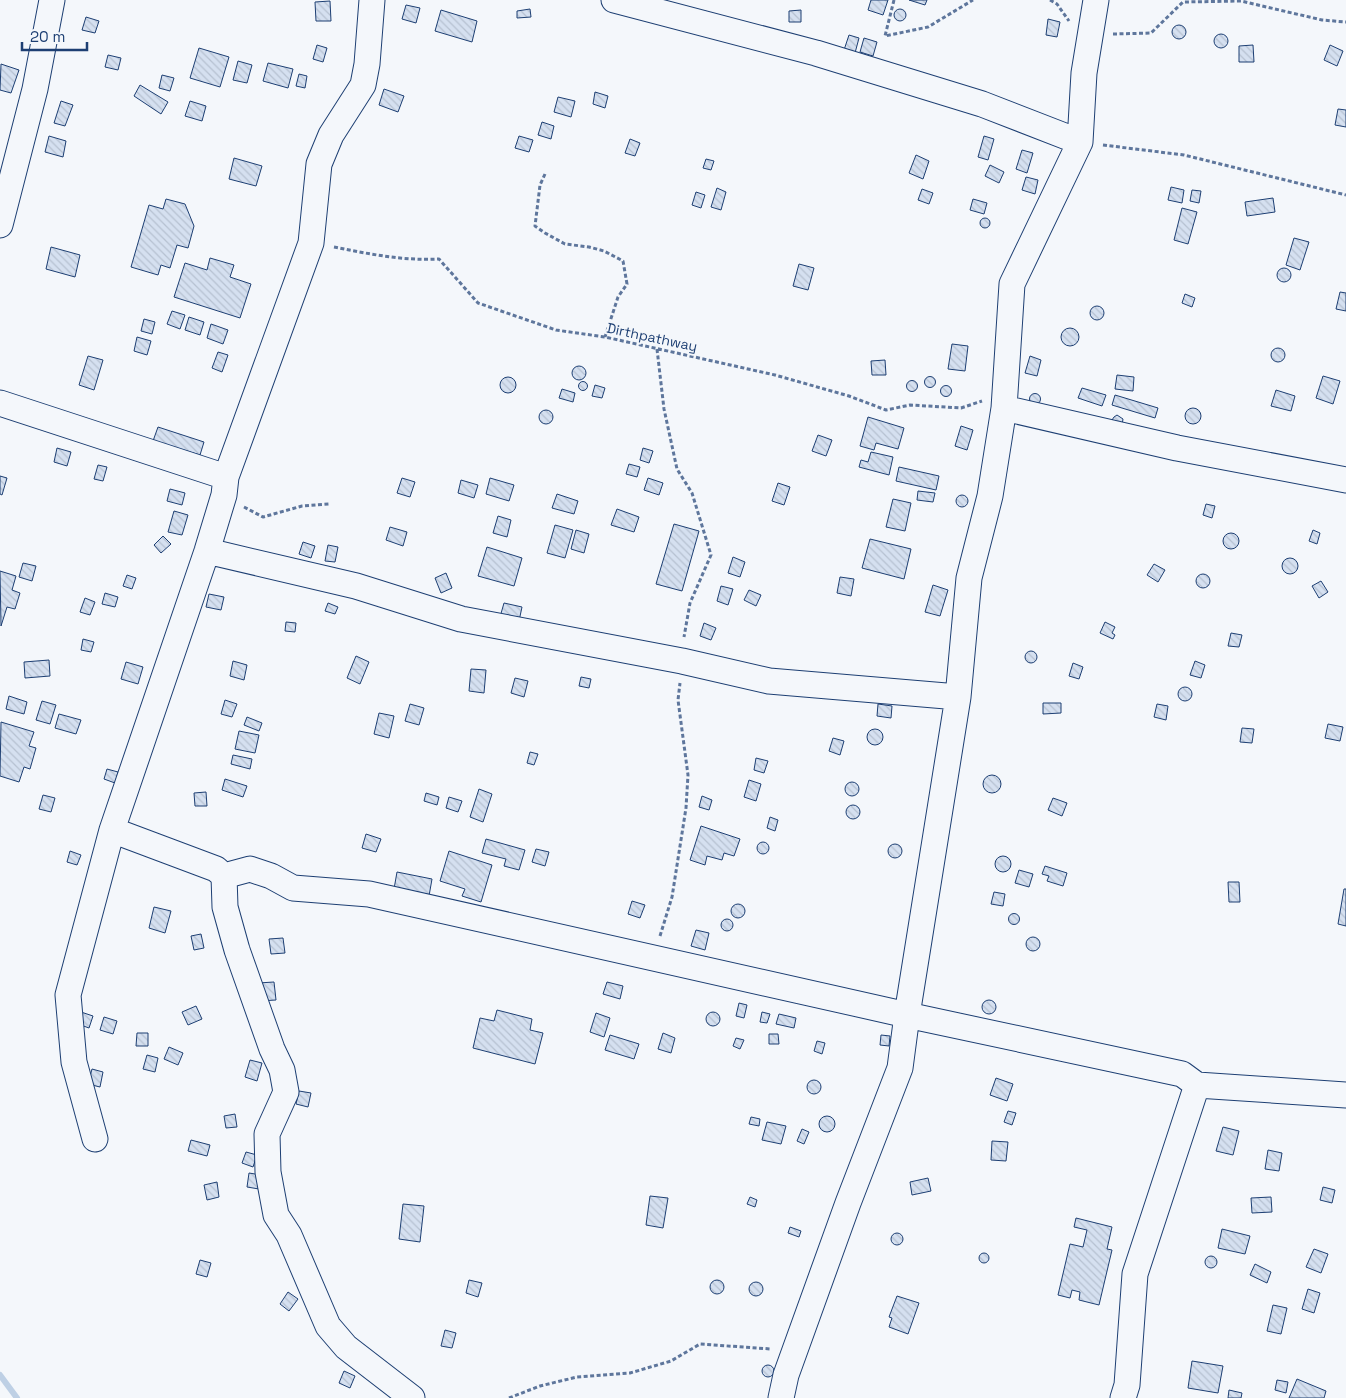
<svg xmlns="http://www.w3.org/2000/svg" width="1346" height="1398" font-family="'Space Grotesk',sans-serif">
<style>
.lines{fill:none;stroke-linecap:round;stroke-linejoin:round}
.stream{stroke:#bed0e5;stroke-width:6}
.building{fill:url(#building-back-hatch);stroke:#1d3f73}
.minor-casing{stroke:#1d3f73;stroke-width:27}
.path{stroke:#5e769c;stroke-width:3;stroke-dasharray:4 2.5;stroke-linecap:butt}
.minor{stroke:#f4f7fb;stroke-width:25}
.labels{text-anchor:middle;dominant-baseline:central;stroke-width:4;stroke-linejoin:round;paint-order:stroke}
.street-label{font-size:14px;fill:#1d3f73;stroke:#f4f7fb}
</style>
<defs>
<pattern id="building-back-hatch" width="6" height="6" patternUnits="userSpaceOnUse" patternTransform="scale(1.25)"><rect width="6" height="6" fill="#d5e0f0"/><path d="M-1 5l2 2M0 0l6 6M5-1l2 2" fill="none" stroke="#b6c1d1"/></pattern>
</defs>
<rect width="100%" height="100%" fill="#f4f7fb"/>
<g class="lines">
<!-- stream -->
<path class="stream" d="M0 1375 17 1398"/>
</g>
<!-- building -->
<path class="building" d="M871 0H888L883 15 868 10Z
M909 0H927L925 5Z
M330 1 331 21H316L315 2Z
M406 5 420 8 416 23 402 19Z
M894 15a6 6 0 1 1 12 0a6 6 0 1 1-12 0Z
M530 9 531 17 517 18V11Z
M441 10 477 21 472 42 435 31Z
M801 10V22H789V11Z
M86 17 99 21 95 33 82 30Z
M1048 19 1060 22 1057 37 1046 35Z
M1172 32a7 7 0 1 1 14 0a7 7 0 1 1-14 0Z
M1214 41a7 7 0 1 1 14 0a7 7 0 1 1-14 0Z
M849 35 859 38 855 53 844 50Z
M864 38 877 42 873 56 860 52Z
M317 45 327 48 323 62 313 59Z
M1253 45 1254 62H1239V46Z
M1330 45 1343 51 1337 66 1324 60Z
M199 48 229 57 220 87 190 78Z
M108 55 121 58 118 70 105 67Z
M238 61 252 65 247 83 233 80Z
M268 63 293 69 288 88 263 81Z
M1 64 19 70 11 93 0 90Z
M299 74 307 76 305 88 296 86Z
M162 75 174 78 170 91 159 88Z
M140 85 168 102 161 114 134 96Z
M384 89 404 96 398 112 379 105Z
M595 92 608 96 605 108 593 104Z
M558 97 575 101 571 117 554 112Z
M61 101 73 105 65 126 54 123Z
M190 101 206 106 202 121 185 116Z
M1338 109 1346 110V127L1335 125Z
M542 122 554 126 551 139 538 135Z
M49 136 66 141 63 157 45 152Z
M519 136 533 140 529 152 515 148Z
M984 136 994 139 988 160 978 157Z
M630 139 640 143 635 156 625 153Z
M1022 150 1033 153 1027 173 1016 169Z
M916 155 929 161 923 179 909 173Z
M234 158 262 166 256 186 229 179Z
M706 159 714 161 711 170 703 168Z
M990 165 1004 172 999 183 985 176Z
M1026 177 1038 180 1035 194 1022 190Z
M1171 187 1184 190 1182 203 1168 200Z
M717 188 726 192 721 210 711 207Z
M922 189 933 193 929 204 918 200Z
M1192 190 1201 191 1199 203 1190 201Z
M696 192 705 195 701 208 692 205Z
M1273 198 1275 212 1247 216 1245 202Z
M166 199 185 204 194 226 188 248 177 245 170 268 161 265 158 275 131 267 149 205 163 209Z
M973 199 987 203 984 214 970 210Z
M1182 208 1197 212 1188 244 1174 240Z
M980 223a5 5 0 1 1 10 0a5 5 0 1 1-10 0Z
M1294 238 1309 242 1300 270 1286 265Z
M51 247 80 255 75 277 46 269Z
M210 258 234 265 230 277 251 284 240 318 174 297 185 263 207 270Z
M799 264 814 268 808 290 793 286Z
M1277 275a7 7 0 1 1 14 0a7 7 0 1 1-14 0Z
M1340 292 1346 293V311L1336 309Z
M1185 294 1195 298 1192 307 1182 303Z
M1090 313a7 7 0 1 1 14 0a7 7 0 1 1-14 0Z
M172 311 185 315 180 329 167 324Z
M189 317 204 322 200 335 185 330Z
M144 319 155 322 152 334 141 331Z
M211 324 228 330 223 344 207 338Z
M1061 337a9 9 0 1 1 18 0a9 9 0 1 1-18 0Z
M137 337 151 341 147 355 134 351Z
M952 344 968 346 965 371 948 369Z
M1271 355a7 7 0 1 1 14 0a7 7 0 1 1-14 0Z
M218 352 228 355 222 372 212 368Z
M88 356 103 360 94 390 79 385Z
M1030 356 1041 360 1037 376 1025 373Z
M885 360 886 375H872L871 361Z
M572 373a7 7 0 1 1 14 0a7 7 0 1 1-14 0Z
M1117 375 1134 377 1133 391 1115 389Z
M1323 376 1340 381 1333 404 1316 398Z
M924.5 382a5.5 5.5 0 1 1 11 0a5.5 5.5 0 1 1-11 0Z
M500 385a8 8 0 1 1 16 0a8 8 0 1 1-16 0Z
M906.5 386a5.5 5.5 0 1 1 11 0a5.5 5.5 0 1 1-11 0Z
M578.5 386a4.5 4.5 0 1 1 9 0a4.5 4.5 0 1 1-9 0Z
M595 385 605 388 602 398 592 396Z
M940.5 391a5.5 5.5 0 1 1 11 0a5.5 5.5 0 1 1-11 0Z
M1082 388 1106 395 1102 406 1078 398Z
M562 389 575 393 573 402 559 398Z
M1276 390 1295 396 1291 411 1271 406Z
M1029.5 399a5.5 5.5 0 1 1 11 0a5.5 5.5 0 1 1-11 0Z
M1115 395 1158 408 1155 418 1112 405Z
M1185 416a8 8 0 1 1 16 0a8 8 0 1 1-16 0Z
M539 417a7 7 0 1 1 14 0a7 7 0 1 1-14 0Z
M1117 415 1123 419 1122 425 1112 420 1114 417Z
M868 417 904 428 898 449 876 443 874 450 860 446Z
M961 426 973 430 967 450 955 446Z
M158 427 204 442 200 455 153 441Z
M818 435 832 440 826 456 812 451Z
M57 448 71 452 67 466 54 462Z
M643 448 653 451 649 463 640 460Z
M871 452 893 457 889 475 859 467 861 460 868 462Z
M629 464 640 467 637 477 626 474Z
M98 465 107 467 103 481 94 479Z
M899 467 939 476 936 490 896 481Z
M0 476 7 478 2 495 0 494Z
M402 478 415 482 410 497 397 493Z
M490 478 514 485 509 501 486 494Z
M648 478 663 483 659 495 644 490Z
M461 480 478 485 474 498 458 493Z
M778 483 790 487 784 505 772 501Z
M170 489 185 493 182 505 167 501Z
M918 491 935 493 933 502 917 500Z
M557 494 578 501 574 514 552 508Z
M956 501a6 6 0 1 1 12 0a6 6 0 1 1-12 0Z
M893 499 911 503 905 531 886 527Z
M1206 504 1215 506 1212 518 1203 515Z
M617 509 639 517 634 532 611 525Z
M174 511 188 515 182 535 168 532Z
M498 516 511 520 507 537 493 533Z
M674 524 699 531 682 591 656 584Z
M555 525 573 530 565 558 547 553Z
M390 527 407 532 403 546 386 540Z
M576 530 589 534 584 553 571 549Z
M1313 530 1320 533 1317 544 1309 541Z
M1223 541a8 8 0 1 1 16 0a8 8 0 1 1-16 0Z
M163 536 171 544 161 553 154 545Z
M870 539 911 549 904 579 862 568Z
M303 542 315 546 311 558 299 554Z
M328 545 338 547 335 562 325 561Z
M487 547 522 558 514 586 478 576Z
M733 557 745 562 740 577 728 573Z
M1282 566a8 8 0 1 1 16 0a8 8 0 1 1-16 0Z
M23 563 36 566 32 581 19 577Z
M1154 564 1165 570 1158 582 1147 575Z
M0 571 16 576 12 590 20 593 15 609 7 607 1 626Z
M446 573 452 588 441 593 435 578Z
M1196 581a7 7 0 1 1 14 0a7 7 0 1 1-14 0Z
M127 575 136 578 132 589 123 586Z
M840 577 854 579 851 596 837 593Z
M1321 581 1328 592 1319 598 1312 586Z
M933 585 948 590 940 616 925 612Z
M721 586 733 589 728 605 717 601Z
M749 590 761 595 756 606 744 600Z
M105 593 118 597 115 607 102 604Z
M209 594 224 597 221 610 206 607Z
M85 598 95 602 90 615 80 612Z
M328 603 338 607 335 614 325 611Z
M504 603 522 607 519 621 500 617Z
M286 622 296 623 295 632 285 631Z
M1105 622 1115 627 1112 633 1115 635 1113 639 1100 633Z
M704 623 716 628 711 640 700 636Z
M1231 633 1242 635 1239 647 1228 646Z
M83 639 94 642 91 652 81 650Z
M1025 657a6 6 0 1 1 12 0a6 6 0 1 1-12 0Z
M356 656 369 662 360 684 347 678Z
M49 660 50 676 25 678 24 662Z
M233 661 247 665 244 680 230 676Z
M1195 661 1205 665 1201 678 1190 675Z
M126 662 143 667 138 684 121 679Z
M1073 663 1083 667 1079 679 1069 676Z
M471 669 486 670 484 693 469 691Z
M581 677 591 679 589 688 579 686Z
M515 678 528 681 524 697 511 693Z
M1178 694a7 7 0 1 1 14 0a7 7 0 1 1-14 0Z
M9 696 27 702 24 714 6 709Z
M225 700 237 704 232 717 221 714Z
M42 701 56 705 50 724 36 720Z
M1043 703H1061V713L1043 714Z
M410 704 424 708 419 725 405 721Z
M878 704 892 706 891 718 877 716Z
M1157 704 1168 706 1166 720 1154 717Z
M379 713 394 716 389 738 374 734Z
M59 714 81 720 76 734 55 728Z
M247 717 262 723 259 731 244 725Z
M1 722 34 732 29 746 36 748 30 769 24 767 19 782 0 776Z
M1328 724 1343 727 1340 741 1325 738Z
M1242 728 1254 729 1252 743 1240 742Z
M867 737a8 8 0 1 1 16 0a8 8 0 1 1-16 0Z
M239 731 259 735 255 753 235 749Z
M833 738 844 741 840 755 829 751Z
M530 752 538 754 534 765 527 763Z
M233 755 252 759 250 769 231 764Z
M756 758 768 761 764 773 754 770Z
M107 769 118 772 115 783 104 779Z
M983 784a9 9 0 1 1 18 0a9 9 0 1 1-18 0Z
M225 779 247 786 243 797 222 790Z
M749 780 761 784 756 801 744 797Z
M845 789a7 7 0 1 1 14 0a7 7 0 1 1-14 0Z
M479 789 492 794 483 822 470 817Z
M206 792 207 806H195L194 793Z
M426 793 439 797 437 805 424 801Z
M43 795 55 798 51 812 39 809Z
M702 796 712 800 709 810 699 807Z
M449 797 462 801 458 812 446 808Z
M1053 798 1067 803 1062 816 1048 810Z
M846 812a7 7 0 1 1 14 0a7 7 0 1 1-14 0Z
M770 817 778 820 775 831 767 828Z
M701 826 740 839 734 856 724 853 722 860 707 856 705 865 690 860Z
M366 834 381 839 376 852 362 848Z
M486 839 525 850 519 870 504 866 506 859 482 853Z
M757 848a6 6 0 1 1 12 0a6 6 0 1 1-12 0Z
M888 851a7 7 0 1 1 14 0a7 7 0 1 1-14 0Z
M536 849 549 852 545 866 532 862Z
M70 851 81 855 77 865 67 862Z
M449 851 492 865 481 902 462 896 465 889 440 881Z
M995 864a8 8 0 1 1 16 0a8 8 0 1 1-16 0Z
M1045 866 1067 873 1063 886 1047 881 1049 876 1042 874Z
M1019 870 1033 874 1029 887 1015 883Z
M397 872 432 879 429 896 394 889Z
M1228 882H1239L1240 902H1229Z
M1344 889H1346V926L1338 924Z
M994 892 1005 894 1003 906 991 904Z
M632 901 645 905 640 918 628 914Z
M731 911a7 7 0 1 1 14 0a7 7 0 1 1-14 0Z
M154 907 171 911 165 933 149 928Z
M1008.5 919a5.5 5.5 0 1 1 11 0a5.5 5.5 0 1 1-11 0Z
M721 925a6 6 0 1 1 12 0a6 6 0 1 1-12 0Z
M696 930 709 933 705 950 691 946Z
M201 934 204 948 194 950 191 936Z
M1026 944a7 7 0 1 1 14 0a7 7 0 1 1-14 0Z
M283 938 285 953 271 954 269 939Z
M274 982 276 1000 259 1001 258 983Z
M607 982 623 986 620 999 603 994Z
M982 1007a7 7 0 1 1 14 0a7 7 0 1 1-14 0Z
M739 1003 747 1005 744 1018 736 1016Z
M196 1006 202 1019 188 1025 182 1012Z
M497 1010 532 1019 530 1030 543 1033 535 1064 473 1048 480 1018 494 1021Z
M706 1019a7 7 0 1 1 14 0a7 7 0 1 1-14 0Z
M81 1012 93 1016 89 1028 78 1024Z
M762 1012 770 1014 767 1023 760 1022Z
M596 1013 610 1018 604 1037 590 1032Z
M779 1014 796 1018 794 1028 776 1024Z
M104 1017 117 1021 113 1034 100 1030Z
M137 1033H148V1046H136Z
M663 1033 675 1038 671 1053 658 1049Z
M769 1034H778L779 1044H769Z
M610 1035 639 1044 634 1059 605 1050Z
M881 1035 890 1036 889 1046 880 1045Z
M736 1038 744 1040 740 1049 733 1046Z
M817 1041 825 1043 822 1054 814 1051Z
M169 1047 183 1053 178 1065 164 1059Z
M147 1055 158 1058 155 1072 143 1069Z
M250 1060 262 1063 257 1081 245 1077Z
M92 1069 103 1072 100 1087 88 1084Z
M996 1078 1013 1084 1007 1101 990 1095Z
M807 1087a7 7 0 1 1 14 0a7 7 0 1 1-14 0Z
M299 1091 311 1093 308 1107 296 1104Z
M1008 1111 1016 1113 1012 1125 1004 1122Z
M235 1114 237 1127 226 1128 224 1116Z
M819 1124a8 8 0 1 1 16 0a8 8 0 1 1-16 0Z
M751 1117 760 1119 759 1126 749 1124Z
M767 1122 786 1126 781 1144 762 1140Z
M1223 1127 1239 1131 1233 1155 1216 1151Z
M802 1129 809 1132 804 1144 797 1141Z
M191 1140 210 1145 207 1156 188 1151Z
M992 1141 1008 1142 1006 1161 991 1160Z
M1268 1150 1282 1153 1279 1171 1265 1169Z
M246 1152 257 1155 253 1167 242 1163Z
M249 1173 261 1175 259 1189 247 1187Z
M928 1178 931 1191 912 1195 910 1182Z
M217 1182 219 1197 207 1200 204 1185Z
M1323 1187 1335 1190 1332 1203 1320 1200Z
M650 1196 668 1198 663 1228 646 1225Z
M750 1197 757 1200 755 1207 747 1204Z
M1271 1197 1272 1212 1252 1213 1251 1198Z
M403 1204 424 1206 420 1242 399 1239Z
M1076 1218 1112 1227 1107 1249 1112 1250 1099 1305 1079 1300 1080 1292 1072 1290 1070 1298 1058 1295 1070 1244 1083 1247 1087 1230 1074 1227Z
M790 1227 801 1231 799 1237 788 1233Z
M1222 1229 1250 1236 1245 1254 1218 1248Z
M891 1239a6 6 0 1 1 12 0a6 6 0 1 1-12 0Z
M1314 1249 1328 1254 1321 1273 1306 1267Z
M979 1258a5 5 0 1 1 10 0a5 5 0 1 1-10 0Z
M1205 1262a6 6 0 1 1 12 0a6 6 0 1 1-12 0Z
M200 1260 211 1263 207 1277 196 1274Z
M1255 1264 1271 1272 1267 1283 1250 1275Z
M469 1280 482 1283 478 1297 466 1293Z
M710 1287a7 7 0 1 1 14 0a7 7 0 1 1-14 0Z
M749 1289a7 7 0 1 1 14 0a7 7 0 1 1-14 0Z
M1308 1289 1320 1293 1314 1313 1302 1309Z
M288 1292 298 1299 289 1311 280 1304Z
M897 1296 919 1303 908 1334 889 1327 892 1318 889 1317Z
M1273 1305 1287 1308 1281 1334 1267 1331Z
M445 1330 456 1333 452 1348 441 1346Z
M1192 1361 1223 1366 1218 1393 1188 1388Z
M762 1371a6 6 0 1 1 12 0a6 6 0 1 1-12 0Z
M344 1371 355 1376 350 1388 339 1383Z
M1297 1379 1326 1391 1324 1398H1289Z
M1277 1380 1288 1382 1286 1393 1275 1390Z
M1229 1390 1242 1393 1241 1398H1228Z"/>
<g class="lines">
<defs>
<path id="minor" d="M614 0 816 53 982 104 1080 142
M0 225 35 89 52 0
M0 403 226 477
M1004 408 1177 448 1346 480
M207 551 356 586 461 619 682 661 769 681 958 697
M112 830 216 869 224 876 250 869 271 876 293 888 369 894 907 1015 1182 1074 1197 1085 1346 1095
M224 876 225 907 237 950 272 1049 282 1070 286 1092 267 1134 268 1172 276 1215 289 1235 328 1326 346 1347 412 1398
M95 1139 74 1062 68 995 112 830 207 551 224 495 226 477 311 243 319 164 331 135 363 85 367 64 372 0
M781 1398 786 1375 848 1203 900 1068 907 1015 958 697 969 578 990 496 1004 408 1012 284 1080 142 1084 73 1096 0
M1123 1398 1127 1385 1135 1274 1197 1085"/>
</defs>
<!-- minor casing -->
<use href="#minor" class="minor-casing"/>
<!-- path -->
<path class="path" d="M894 0 885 36 928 27 973 0
M1050 0 1057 4 1069 21
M1113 34 1151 33 1183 2 1241 1 1322 20 1346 22
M1103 145 1184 155 1346 195
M545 174 540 185 535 226 545 233 565 244 589 247 604 251 623 261 627 284 618 297 605 337
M334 247C369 254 404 261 439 259L478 303 556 330 605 337 775 375 849 396 886 410 910 405 961 408 982 401
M657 349 664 409 677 469 692 493 711 555 690 603 684 637
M244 507 263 517 302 506 329 504
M660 936 672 897 686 808 688 775 678 700 680 683
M509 1398 540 1386 577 1377 630 1373 671 1361 700 1344 771 1349"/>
<!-- minor -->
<use href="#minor" class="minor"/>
</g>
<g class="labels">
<!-- street labels -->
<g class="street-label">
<text transform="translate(652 337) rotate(12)">Dirthpathway</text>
</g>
</g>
<!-- scale -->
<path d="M22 42v8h65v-8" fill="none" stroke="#1d3f73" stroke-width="2.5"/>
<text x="30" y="42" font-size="15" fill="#1d3f73" stroke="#f4f7fb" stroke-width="4" paint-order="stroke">20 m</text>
</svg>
